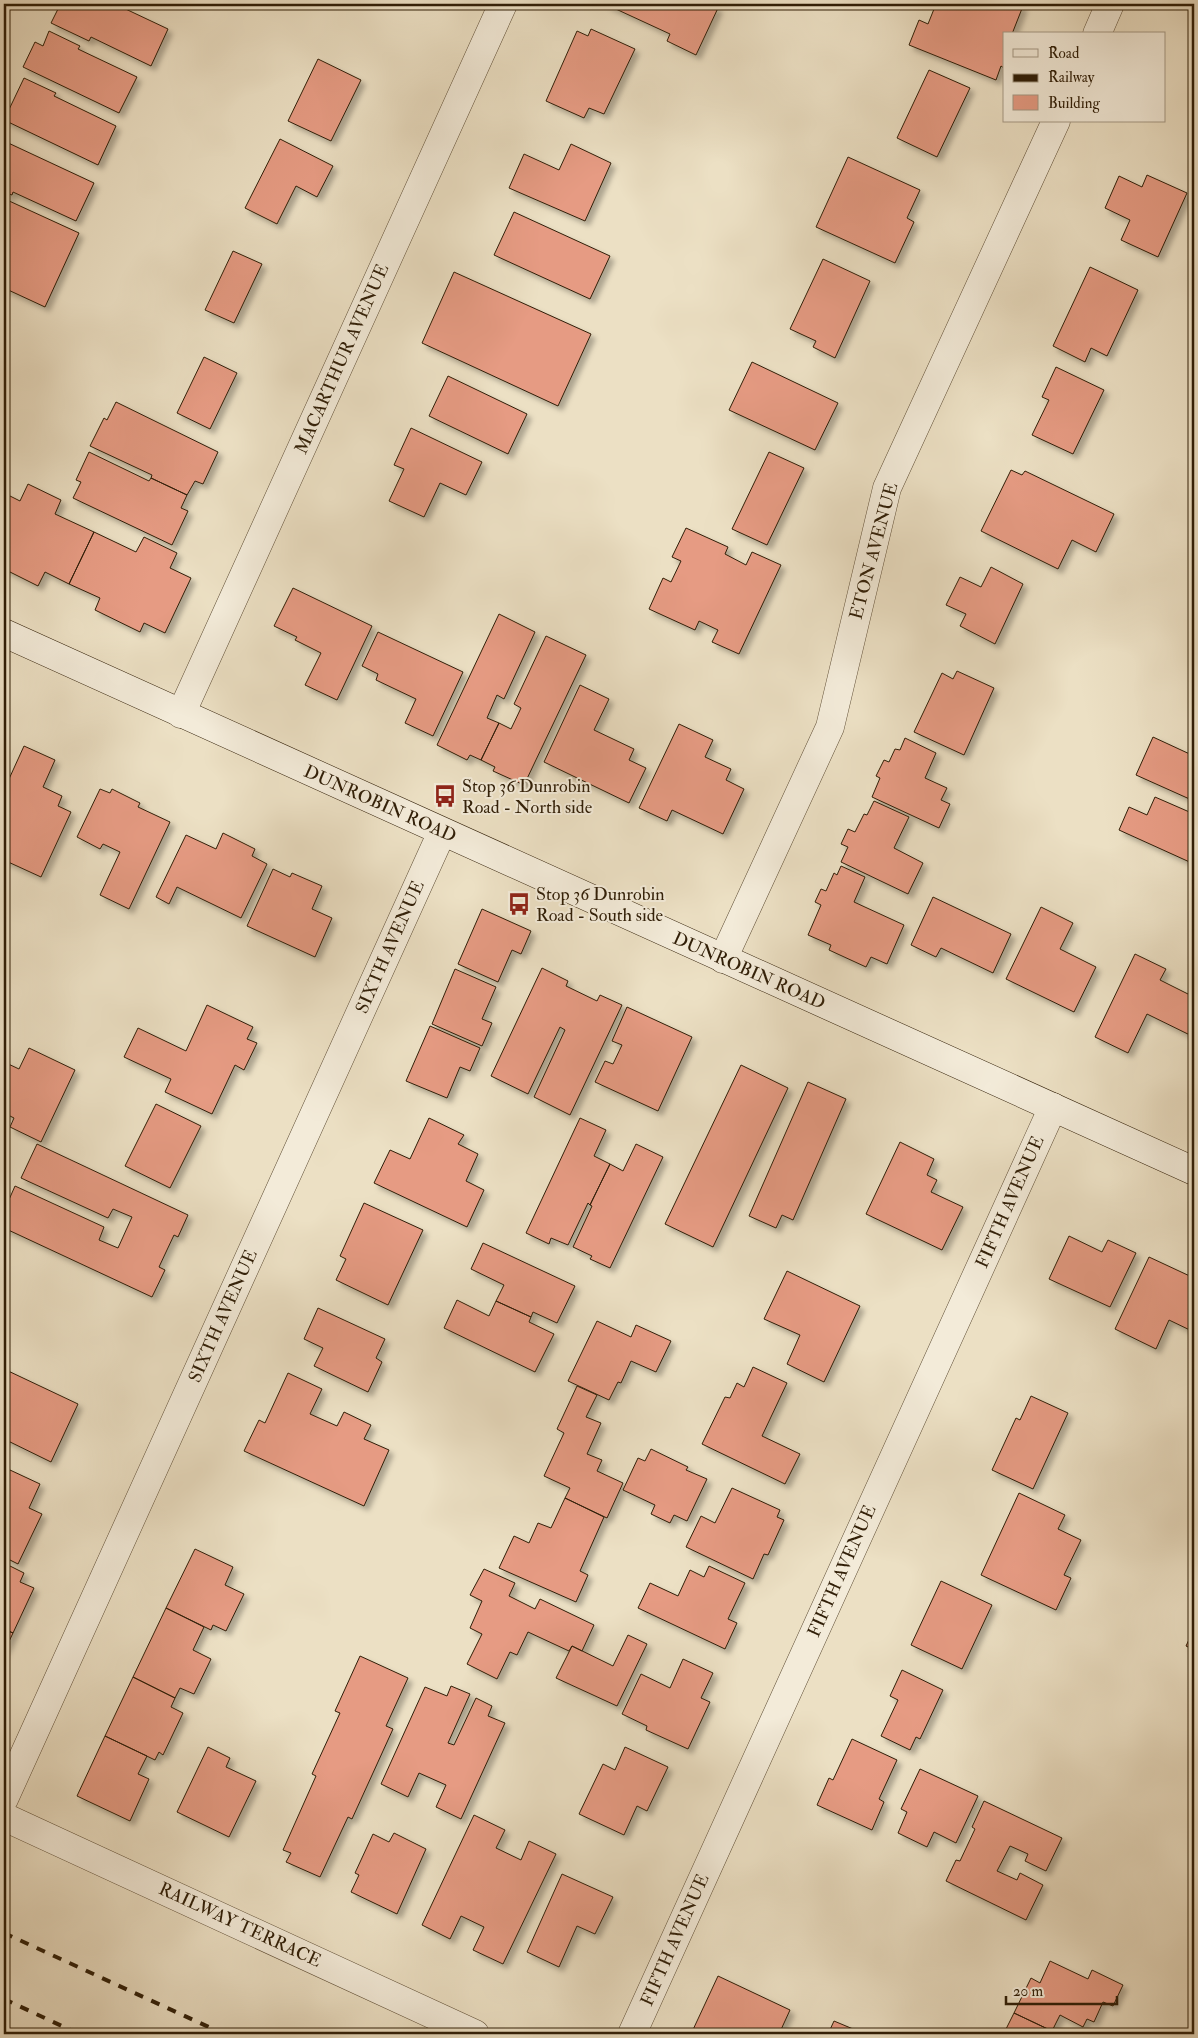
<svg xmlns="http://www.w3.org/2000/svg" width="1198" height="2038" font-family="'IM FELL Double Pica',serif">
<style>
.building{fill:#e69b83;stroke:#301e07;filter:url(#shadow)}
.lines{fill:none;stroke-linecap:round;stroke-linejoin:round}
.street-casing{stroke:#5f4e36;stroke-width:29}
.secondary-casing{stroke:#301e07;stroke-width:29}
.street{stroke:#f3ebd9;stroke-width:28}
.secondary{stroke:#f3ebd9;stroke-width:28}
.rail{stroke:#301e07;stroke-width:4;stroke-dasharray:9 9;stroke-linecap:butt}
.labels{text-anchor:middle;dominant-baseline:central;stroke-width:4;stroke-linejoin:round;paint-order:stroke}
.street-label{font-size:18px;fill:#301e07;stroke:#f3ebd9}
.poi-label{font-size:18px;fill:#301e07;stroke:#f3ebd9;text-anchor:start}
</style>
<defs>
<filter id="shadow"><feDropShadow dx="4.5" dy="4.5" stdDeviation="2.5" flood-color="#0004"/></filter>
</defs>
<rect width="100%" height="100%" fill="#ece0c4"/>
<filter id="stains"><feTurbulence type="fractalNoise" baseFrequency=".004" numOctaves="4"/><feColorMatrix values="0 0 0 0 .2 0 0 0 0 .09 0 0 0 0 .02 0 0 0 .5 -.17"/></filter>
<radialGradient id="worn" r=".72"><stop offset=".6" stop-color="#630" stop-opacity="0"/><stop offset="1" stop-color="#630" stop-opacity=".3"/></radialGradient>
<!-- building -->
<path class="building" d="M55 4H115L168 29 151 66 91 37 89 41 51 23 58 9 54 7Z
M605 4H708L718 8 696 55 667 41 670 34Z
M936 4H1018L1023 6 1012 34H1004V68L1001 66 996 80 909 45 919 20 928 24Z
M591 29 635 49 604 114 589 108 584 118 546 101 577 31 588 36Z
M49 31 80 46 78 49 137 77 119 113 23 67 35 42 43 46Z
M318 59 361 80 331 141 288 121Z
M929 70 970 88 937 157 897 138Z
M24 78 56 93 54 96 116 126 98 165 4 120Z
M280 139 333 166 317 197 296 186 277 224 245 208Z
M4 141 94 183 76 221 13 192 12 195 4 192Z
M571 144 611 163 585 221 509 188 524 154 559 170Z
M848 157 920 190 907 218 914 222 895 263 816 227Z
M1147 175 1187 193 1158 257 1121 240 1130 220 1105 208 1119 176 1142 187Z
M4 195 8 197 7 200 79 233 45 307 4 288Z
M514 212 610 256 590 299 494 255Z
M233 251 262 264 234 323 205 310Z
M823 259 870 281 835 358 813 347 816 341 790 329Z
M1090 267 1138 290 1107 356 1091 348 1085 362 1053 346Z
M454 272 591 334 558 406 422 343Z
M204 357 237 373 210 429 177 413Z
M752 362 838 403 815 450 729 410Z
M1056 367 1104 390 1073 454 1032 435 1049 400 1042 397Z
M448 376 527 414 508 454 429 416Z
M116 402 218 452 203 484 195 481 187 495 151 478 152 475 90 446 104 418 107 420Z
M411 428 482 462 466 495 440 483 424 517 389 501 404 469 394 465Z
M89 452 149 481 151 478 187 495 181 508 188 511 172 545 73 498 81 482 76 480Z
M769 452 804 468 767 545 732 529Z
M1011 470 1022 475 1025 471 1114 514 1096 552 1072 540 1058 569 981 531Z
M28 484 61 500 55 514 94 532 69 584 45 572 38 586 4 569V493L20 501Z
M686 528 728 547 725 554 746 565 752 552 781 565 739 654 712 642 718 630 699 621 695 630 649 609 663 578 671 582 681 561 672 557Z
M94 532 136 552 144 537 177 553 170 568 191 578 165 633 144 623 140 632 95 610 100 598 69 584Z
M991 567 1023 584 995 644 960 626 966 614 946 605 960 577 981 587Z
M293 588 372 626 337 700 305 685 321 653 295 640 297 637 274 626Z
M499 614 535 632 504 699 497 695 487 718 499 723 481 760 470 755 467 760 437 745Z
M378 632 463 672 433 736 405 723 416 699 376 680 378 674 362 666Z
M546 636 586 655 524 785 493 771 495 767 481 760 499 723 511 729 521 708 514 704Z
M957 671 994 688 964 755 914 732 942 673 953 679Z
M580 685 609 699 594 730 634 749 629 760 646 768 629 803 544 762Z
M679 724 713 740 705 757 731 769 726 780 744 789 723 834 672 810 667 821 639 808Z
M1153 737 1194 756V801L1136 775Z
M905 738 936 753 925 778 947 788 941 800 950 804 939 828 872 797 880 778 876 776 884 760 889 762 895 749 900 750Z
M24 746 55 760 43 787 62 796 58 806 71 812 41 877 6 861 4 863V790Z
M100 789 110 793 112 789 140 803 138 807 170 822 129 909 100 895 120 852 103 844 100 849 77 837Z
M1155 797 1194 814V864L1119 830 1129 807 1147 815Z
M874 801 909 817 894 848 923 863 908 894 841 862 848 847 841 844 848 829 855 832 864 814 867 815Z
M223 833 255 849 252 856 267 864 241 918 177 887 169 904 156 897 186 835 216 849Z
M841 866 865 877 854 902 904 925 887 964 871 957 866 967 829 950 831 945 808 935 821 905 815 902 821 889 826 891 834 873 837 875Z
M273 869 290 877 292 873 322 886 312 909 332 918 315 957 247 926Z
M933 897 1011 934 993 973 941 948 936 957 911 945Z
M1041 907 1073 923 1060 949 1096 967 1074 1012 1006 979Z
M482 909 531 931 521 954 512 950 498 982 458 964Z
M1135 954 1166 969 1160 980 1194 997V1037L1147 1014 1128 1053 1095 1037Z
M542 968 568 981 566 986 597 1001 600 995 622 1005 570 1115 534 1097 565 1030 560 1027 528 1094 491 1076Z
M455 969 496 987 482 1019 492 1023 482 1046 432 1024Z
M207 1005 253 1027 247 1039 257 1043 244 1070 235 1065 212 1114 165 1092 171 1079 124 1057 138 1028 186 1051Z
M627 1007 692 1037 658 1111 595 1082 605 1061 613 1064 622 1045 612 1041Z
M430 1026 480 1048 470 1071 460 1067 447 1098 406 1081Z
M29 1048 75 1070 41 1142 10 1127 14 1118 4 1113V1062L19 1069Z
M741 1065 788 1088 713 1247 665 1224Z
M808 1082 846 1099 793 1220 782 1215 776 1228 749 1216Z
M156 1104 201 1126 170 1188 125 1166Z
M429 1118 464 1135 458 1144 478 1154 466 1181 484 1190 467 1227 374 1183 390 1150 410 1159Z
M580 1118 606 1130 594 1156 610 1164 590 1205 588 1203 568 1245 551 1238 549 1244 526 1233Z
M900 1142 934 1159 927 1175 937 1180 931 1192 963 1207 942 1250 866 1214Z
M37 1144 188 1215 178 1237 174 1235 159 1267 165 1270 152 1297 4 1228V1211L15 1186 104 1227 99 1240 118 1248 132 1217 113 1209 108 1218 21 1178Z
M636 1144 663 1157 610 1268 590 1259 592 1256 573 1247 592 1206 590 1205 610 1164 623 1171Z
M364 1203 423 1230 388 1305 336 1280 346 1259 340 1256Z
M1069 1236 1102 1252 1108 1240 1136 1253 1110 1307 1049 1279Z
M483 1243 575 1286 557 1323 533 1312 531 1317 496 1301 504 1285 471 1269Z
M1149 1257 1194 1278V1332L1169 1320 1156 1349 1115 1329Z
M787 1271 860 1306 824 1382 787 1364 800 1335 764 1319Z
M457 1300 489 1316 496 1301 531 1317 529 1322 554 1334 535 1372 444 1328Z
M318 1308 385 1339 376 1358 382 1362 368 1392 314 1366 323 1348 304 1339Z
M597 1321 631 1337 636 1325 671 1341 656 1372 631 1361 621 1383 618 1382 609 1400 568 1381Z
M753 1367 787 1383 762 1436 800 1454 785 1484 702 1444 725 1397 730 1398 737 1383 744 1387Z
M4 1369 78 1404 51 1462 4 1439Z
M288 1373 322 1389 310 1414 337 1426 344 1412 371 1425 364 1439 389 1450 364 1506 244 1451 259 1420 265 1423Z
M577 1386 597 1395 586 1417 601 1423 587 1454 602 1460 597 1471 623 1483 607 1518 565 1498 570 1488 544 1476 564 1433 557 1429Z
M1031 1396 1068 1413 1033 1489 992 1470 1016 1418 1020 1420Z
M651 1449 688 1467 686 1470 707 1479 687 1521 674 1515 670 1523 651 1514 655 1505 623 1490 638 1458 645 1461Z
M10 1470 40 1484 29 1508 42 1514 18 1564 4 1557V1483Z
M732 1488 780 1510 777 1517 784 1520 768 1555 764 1554 753 1579 686 1547 701 1516 715 1523Z
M1019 1493 1065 1515 1058 1529 1081 1540 1064 1575 1071 1578 1056 1610 981 1575Z
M565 1498 604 1517 580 1571 588 1575 576 1602 499 1568 514 1536 529 1543 538 1523 551 1528Z
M195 1549 233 1567 225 1585 244 1594 226 1631 213 1625 211 1630 166 1608Z
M4 1563 24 1573 20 1582 34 1588 13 1633 4 1629Z
M709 1566 745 1583 728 1619 737 1623 725 1649 638 1608 650 1583 678 1596 690 1570 704 1577Z
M484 1569 515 1583 509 1596 535 1609 540 1599 594 1625 582 1651 572 1646 569 1651 528 1632 517 1655 510 1652 497 1679 467 1664 482 1634 470 1628 482 1601 470 1595Z
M941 1581 992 1605 962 1669 911 1645Z
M166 1608 204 1627 193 1650 211 1659 194 1694 180 1688 175 1698 133 1677Z
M4 1629 13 1633 4 1652Z
M1194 1629V1650L1186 1646Z
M628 1635 647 1644 617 1706 556 1678 572 1646 613 1666Z
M360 1656 408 1678 386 1726 393 1729 352 1819 348 1817 320 1877 286 1862 291 1853 283 1850 316 1776 312 1774 340 1713 335 1711Z
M683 1659 713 1673 701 1698 710 1702 688 1749 646 1730 647 1726 622 1714 641 1674 670 1688Z
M902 1670 943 1690 920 1739 916 1737 910 1750 881 1736 898 1700 890 1696Z
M133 1677 175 1698 171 1707 183 1713 163 1755 159 1752 155 1760 105 1736Z
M451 1686 470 1694 448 1743 454 1745 476 1698 492 1706 488 1716 505 1723 461 1819 436 1807 446 1785 419 1773 408 1797 381 1784 425 1687 447 1696Z
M105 1736 147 1756 138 1774 149 1779 130 1821 77 1796Z
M852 1739 897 1760 879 1799 884 1802 872 1830 817 1805 829 1778 833 1780Z
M208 1747 230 1758 226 1767 256 1781 229 1837 177 1812Z
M625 1747 668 1767 647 1811 637 1806 624 1835 579 1814 603 1764 615 1770Z
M920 1769 978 1796 956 1843 934 1832 927 1847 898 1833 907 1812 901 1809Z
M984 1801 1062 1838 1046 1871 1025 1861 1028 1854 1010 1846 997 1871 1017 1880 1020 1873 1043 1885 1026 1920 946 1881 956 1860 960 1861 975 1829 972 1827Z
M474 1815 505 1830 496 1848 521 1860 529 1841 556 1854 503 1964 473 1950 484 1927 461 1916 450 1939 422 1925Z
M394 1833 426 1849 397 1914 351 1892 359 1875 355 1873 373 1834 389 1842Z
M562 1874 613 1897 595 1934 577 1926 559 1967 527 1952Z
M1050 1961 1088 1979 1092 1970 1123 1985 1113 2006 1103 2002 1094 2022 1087 2019 1083 2027 1060 2015 1052 2031 1014 2013 1031 1978 1040 1983Z
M718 1976 790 2010 779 2034H691Z
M1014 2013 1052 2031 1051 2034H1013L1005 2031Z
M834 2021 865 2034H828Z"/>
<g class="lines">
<defs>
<path id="street" d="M1097 34 1110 4
M181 714 503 4
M723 959 830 727 887 488 1056 121
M4 1799 442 832
M4 1817 475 2034
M632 2034 1053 1107"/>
<path id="secondary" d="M4 633 1194 1171"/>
</defs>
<!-- street casing -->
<use href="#street" class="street-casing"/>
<!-- secondary casing -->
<use href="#secondary" class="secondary-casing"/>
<!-- street -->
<use href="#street" class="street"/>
<!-- secondary -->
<use href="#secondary" class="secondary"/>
<!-- rail -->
<path class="rail" d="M4 1933 224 2034
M4 1999 79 2034"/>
</g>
<!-- icons -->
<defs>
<symbol id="bus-bare" viewBox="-9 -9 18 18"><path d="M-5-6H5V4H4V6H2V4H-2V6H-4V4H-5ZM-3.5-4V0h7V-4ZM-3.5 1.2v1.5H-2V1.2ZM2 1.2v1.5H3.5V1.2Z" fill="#8f2418" stroke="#f3ebd9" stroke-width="2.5" paint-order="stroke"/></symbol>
</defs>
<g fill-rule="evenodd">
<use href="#bus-bare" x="429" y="780" width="32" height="32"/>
<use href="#bus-bare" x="503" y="888" width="32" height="32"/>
</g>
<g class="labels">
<!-- street labels -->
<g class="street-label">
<text transform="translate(342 359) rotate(-66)">MACARTHUR AVENUE</text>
<text transform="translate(874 551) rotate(-75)">ETON AVENUE</text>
<text transform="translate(380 804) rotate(24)">DUNROBIN ROAD</text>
<text transform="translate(390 947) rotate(-66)">SIXTH AVENUE</text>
<text transform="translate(749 971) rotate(24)">DUNROBIN ROAD</text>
<text transform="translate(1010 1202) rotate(-66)">FIFTH AVENUE</text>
<text transform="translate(223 1316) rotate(-66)">SIXTH AVENUE</text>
<text transform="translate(842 1571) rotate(-66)">FIFTH AVENUE</text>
<text transform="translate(240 1925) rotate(25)">RAILWAY TERRACE</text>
<text transform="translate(675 1940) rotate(-66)">FIFTH AVENUE</text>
</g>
<!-- poi labels -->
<g class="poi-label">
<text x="462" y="786">Stop 36 Dunrobin<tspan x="462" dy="21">Road - North side</tspan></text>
<text x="536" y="894">Stop 36 Dunrobin<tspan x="536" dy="21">Road - South side</tspan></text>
</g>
</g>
<!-- margin -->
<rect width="1198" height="2038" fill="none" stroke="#ece0c4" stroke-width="20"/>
<rect x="5" y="5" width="1188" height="2028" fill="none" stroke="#301e07" stroke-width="2.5"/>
<rect x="10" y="10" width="1178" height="2018" fill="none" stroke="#301e07"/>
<!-- legend -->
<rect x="1003" y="32" width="162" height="90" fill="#f3ebd9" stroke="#a59985"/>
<rect x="1013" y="49" width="25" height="8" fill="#f3ebd9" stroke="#a59985"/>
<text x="1048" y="58" font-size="15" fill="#301e07">Road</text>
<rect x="1013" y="74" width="25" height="8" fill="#301e07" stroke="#a59985"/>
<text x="1048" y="82" font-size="15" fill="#301e07">Railway</text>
<rect x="1013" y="95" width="25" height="15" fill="#e69b83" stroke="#a59985"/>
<text x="1048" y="108" font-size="15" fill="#301e07">Building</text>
<!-- scale -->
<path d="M1006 1996v8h111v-8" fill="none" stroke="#301e07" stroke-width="2.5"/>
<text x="1013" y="1996" font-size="15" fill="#301e07" stroke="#f3ebd9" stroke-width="4" paint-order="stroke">20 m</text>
<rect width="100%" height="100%" filter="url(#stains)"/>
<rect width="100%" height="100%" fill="url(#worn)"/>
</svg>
